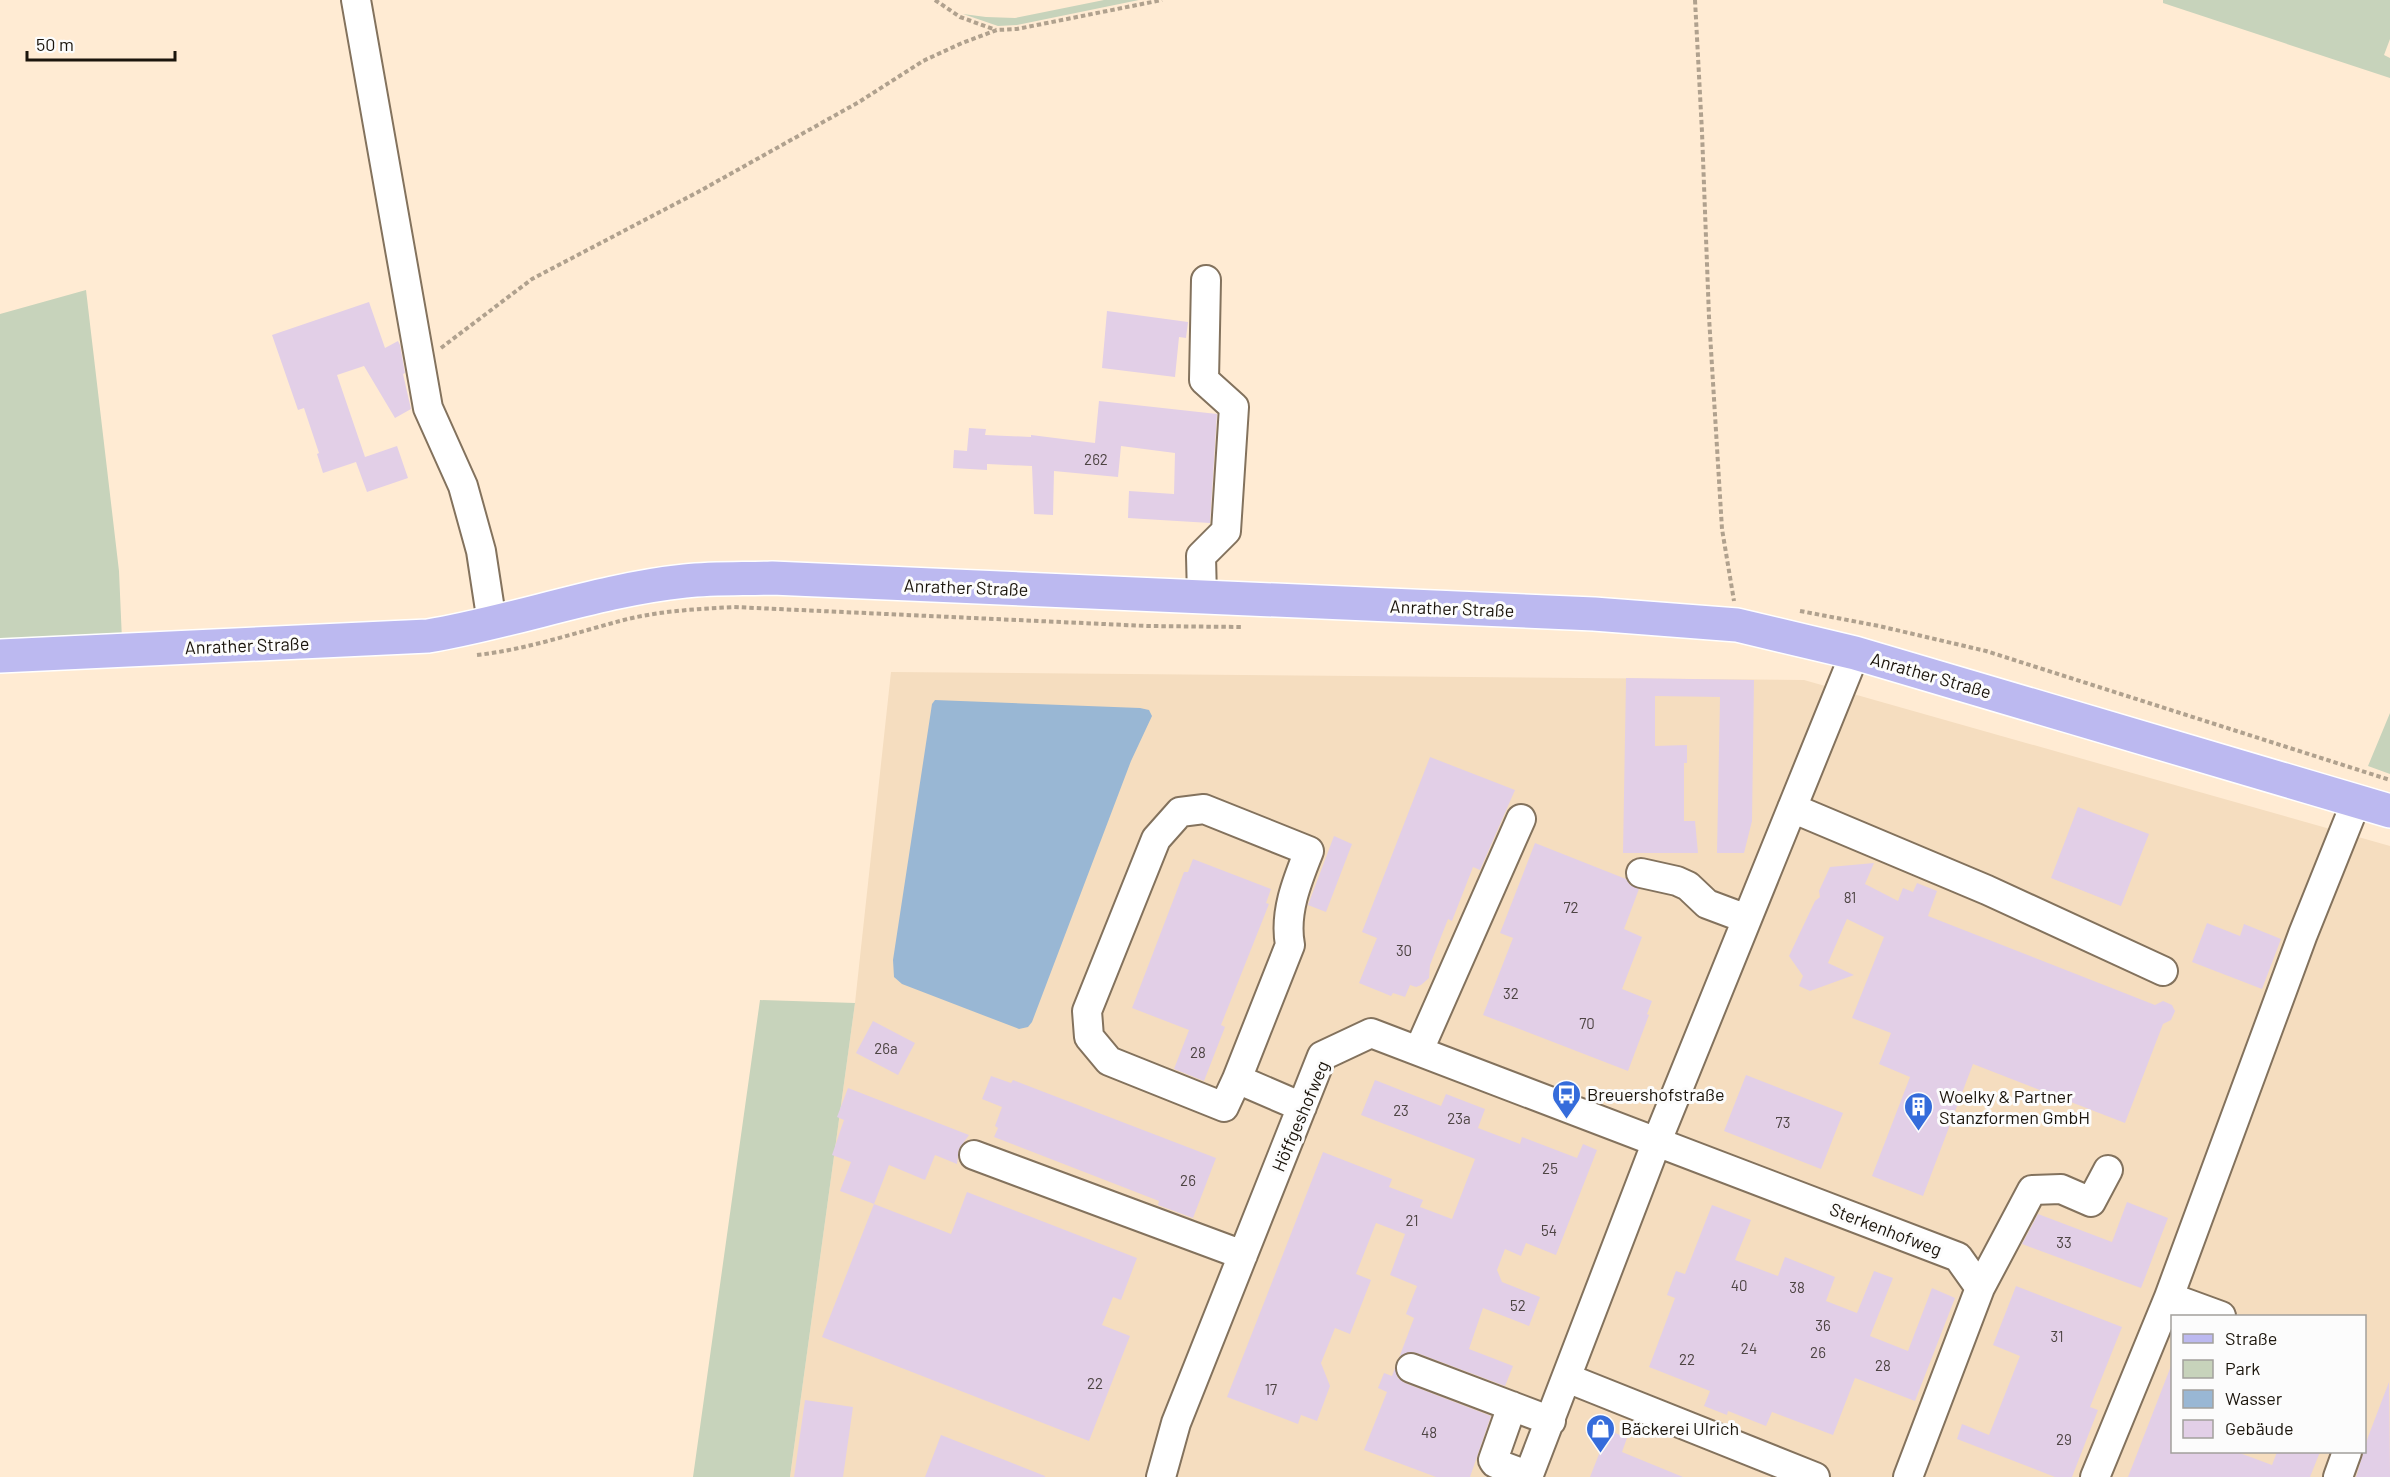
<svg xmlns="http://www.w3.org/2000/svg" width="2390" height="1477" font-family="Barlow,sans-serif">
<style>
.built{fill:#f5ddbf;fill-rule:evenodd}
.green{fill:#c7d3bb}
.water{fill:#99b7d4}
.building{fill:#e2cfe7}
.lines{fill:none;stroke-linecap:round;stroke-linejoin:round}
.minor-casing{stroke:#83725d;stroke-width:32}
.major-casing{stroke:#fff;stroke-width:36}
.path{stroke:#b0a18e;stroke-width:4;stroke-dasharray:4.5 3;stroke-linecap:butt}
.minor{stroke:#fff;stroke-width:28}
.major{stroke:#bcb9f0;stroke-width:33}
.labels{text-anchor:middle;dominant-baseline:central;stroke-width:6;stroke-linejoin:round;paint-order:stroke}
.number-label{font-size:15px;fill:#4d4443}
.street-label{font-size:18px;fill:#1b150c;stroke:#fcfcfc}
.poi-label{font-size:18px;fill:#1b150c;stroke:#fcfcfc;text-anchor:start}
</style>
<rect width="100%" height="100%" fill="#ffebd3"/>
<!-- built -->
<path class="built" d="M891 672 1804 680 2390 846V1477H790L855 1003ZM2172 1316H2364V1452H2172Z"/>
<!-- green -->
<path class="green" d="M1104 0H1139L1017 25 998 26 963 14 986 17 1015 18Z
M2163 0H2390V39L2384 55 2390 58V78L2163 3Z
M86 290 119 571 122 640 0 647V314Z
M2390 713V774L2368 766Z
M760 1000 855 1003 790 1477H693Z"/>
<!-- water -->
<path class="water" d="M935 700 1140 708 1149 710 1152 716 1131 761 1032 1022 1028 1027 1019 1029 902 984 894 977 893 960 932 704Z"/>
<!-- building -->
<path class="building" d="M369 302 385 348 398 341 400 345 405 373 403 374 411 409 395 418 364 366 337 375 365 457 397 446 408 478 367 492 356 462 323 473 317 454 319 453 304 408 298 410 272 335Z
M1107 311 1188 322 1186 338 1179 337 1175 377 1102 368Z
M1099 401 1217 414 1210 523 1128 518 1129 491 1174 494 1175 453 1121 446 1118 477 1054 471 1053 515 1034 514 1032 466 987 464V470L953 468 954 450 967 451 969 428 986 429 985 435 1031 437V435L1095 443Z
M1626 678 1754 680 1752 821 1744 853H1717L1720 697 1655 696V746L1687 745V763H1684V821H1695L1698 853H1623Z
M1430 757 1515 790 1480 870 1473 867 1452 921 1448 919 1430 965 1429 978 1421 985 1416 987 1410 985 1405 997 1393 993 1391 996 1359 983 1377 938 1362 932Z
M2078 807 2149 834 2121 906 2051 878Z
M1334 836 1352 844 1326 912 1308 905Z
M1535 843 1626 879 1630 885 1639 889 1624 929 1642 937 1622 989 1652 1001 1647 1014 1649 1015 1628 1071 1483 1015 1513 938 1500 933Z
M1193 859 1271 889 1266 903 1269 904 1221 1025 1225 1027 1204 1081 1174 1069 1189 1030 1132 1008 1184 872H1188Z
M1874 863 1865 884 1898 901 1903 888 1913 892 1917 883 1937 891 1928 916 2155 1005 2163 1001 2172 1005 2175 1011 2171 1020 2163 1024 2125 1123 1973 1064 1923 1196 1872 1176 1910 1077 1879 1064 1891 1033 1852 1018 1884 937 1847 919 1828 963 1854 975 1810 991 1799 986 1803 976 1789 956 1815 901 1820 897 1819 891 1830 867Z
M2207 923 2240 936 2244 924 2281 939 2262 989 2192 962Z
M873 1021 915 1043 898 1075 856 1053Z
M1746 1075 1843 1113 1821 1169 1724 1131Z
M991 1076 1011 1083 1013 1080 1216 1158 1193 1218 1158 1205 1159 1201 994 1137 998 1128 995 1126 1002 1107 982 1099Z
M1375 1080 1441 1106 1446 1094 1485 1109 1478 1128 1520 1144 1522 1137 1577 1158 1583 1144 1597 1150 1556 1255 1526 1243 1521 1256 1505 1249 1497 1270 1502 1282 1540 1297 1529 1326 1483 1308 1469 1349 1513 1366 1505 1386 1417 1353 1408 1352 1399 1358 1414 1318 1406 1314 1417 1286 1390 1275 1405 1234 1376 1223 1356 1274 1371 1280 1350 1334 1335 1328 1321 1363 1330 1386 1317 1421 1301 1415 1298 1424 1227 1397 1323 1152 1392 1179 1389 1187 1423 1200 1420 1207 1452 1219 1475 1159 1361 1115Z
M848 1088 969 1135 959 1149 957 1164 935 1155 925 1180 889 1165 874 1204 840 1191 851 1162 832 1155 844 1120 837 1117Z
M967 1192 1137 1258 1121 1300 1113 1297 1102 1325 1130 1336 1089 1441 822 1337 874 1204 951 1234Z
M2127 1202 2168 1218 2141 1288 2022 1244 2038 1214 2112 1242Z
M1712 1205 1751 1220 1735 1260 1778 1276 1785 1257 1835 1277 1826 1301 1857 1313 1874 1271 1893 1278 1870 1336 1908 1351 1932 1288 1955 1298 1915 1401 1855 1378 1833 1435 1772 1412 1766 1426 1728 1411 1727 1415 1704 1406 1710 1391 1649 1367 1675 1298 1667 1295 1676 1271 1685 1274Z
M2016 1286 2122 1327 2090 1407 2098 1410 2072 1477H2055L1957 1439 1962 1424 1989 1435 2020 1356 1993 1345Z
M2171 1366 2172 1452H2237L2272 1465 2277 1452H2320L2310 1477H2128Z
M1395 1368 1398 1378 1405 1383 1491 1416 1470 1477H1436L1364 1450 1387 1392 1378 1388 1384 1373 1392 1376Z
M2389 1382 2390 1477H2356L2368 1437Z
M805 1400 853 1407 843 1477H794Z
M1613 1432 1627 1438 1622 1452 1683 1477H1590L1601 1449 1607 1447Z
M941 1435 1045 1476V1477H925Z"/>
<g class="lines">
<defs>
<path id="minor" d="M356 0 428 408 463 486 481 551 492 623
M1202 597 1201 556 1226 531 1234 407 1204 380 1206 280
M1792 808 1987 890 2163 971
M1641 873 1677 881 1688 886 1707 904 1747 919
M1419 1050 1521 819
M1237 1079 1290 945C1284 913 1297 881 1309 851L1204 809 1180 812 1156 839 1087 1011 1089 1037 1109 1061 1224 1107 1237 1079 1302 1107
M974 1155 1243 1255
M1980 1288 2032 1190 2061 1189 2091 1202 2108 1170
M2221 1316 2169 1297 2303 934 2356 802
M1411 1368 1551 1421
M1567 1378 1815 1477
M1512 1406 1493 1460 1495 1463 1529 1476
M1161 1477 1176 1423 1322 1056 1371 1033 1958 1257 1980 1288 1908 1477
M1528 1477 1657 1141 1855 653
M2095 1477 2169 1297
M2338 1477 2347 1452"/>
<path id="major" d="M0 656 428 636C514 622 598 590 685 581 714 578 743 579 772 578L1594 614 1737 625 1855 653 2390 811"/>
</defs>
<!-- minor casing -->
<use href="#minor" class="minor-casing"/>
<!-- major casing -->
<use href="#major" class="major-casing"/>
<!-- path -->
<path class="path" d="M935 0 960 17 996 30
M1695 0 1702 132 1709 317 1722 529 1734 601
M441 348 532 279 698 192 859 102 923 61 962 43 997 30 1017 29 1162 0
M1800 611 1879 626 1986 651 2390 780
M477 655C524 650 575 633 620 621 657 611 696 609 734 607L1147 626 1241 627"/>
<!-- minor -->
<use href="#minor" class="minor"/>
<!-- major -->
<use href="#major" class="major"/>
</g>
<!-- icons -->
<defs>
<symbol id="bus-pin" viewBox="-11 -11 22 30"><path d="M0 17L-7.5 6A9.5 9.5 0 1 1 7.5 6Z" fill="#356cdb" stroke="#fcfcfc"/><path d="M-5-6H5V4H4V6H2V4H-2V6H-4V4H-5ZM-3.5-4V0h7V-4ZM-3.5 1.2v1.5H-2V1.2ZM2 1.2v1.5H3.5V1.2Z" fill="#fff"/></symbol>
<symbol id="building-pin" viewBox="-11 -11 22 30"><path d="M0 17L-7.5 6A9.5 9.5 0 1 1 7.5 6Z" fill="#356cdb" stroke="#fcfcfc"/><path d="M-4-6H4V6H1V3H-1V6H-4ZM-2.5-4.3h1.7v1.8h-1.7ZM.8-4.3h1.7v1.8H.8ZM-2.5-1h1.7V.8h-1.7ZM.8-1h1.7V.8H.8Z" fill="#fff"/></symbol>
<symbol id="shop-pin" viewBox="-11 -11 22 30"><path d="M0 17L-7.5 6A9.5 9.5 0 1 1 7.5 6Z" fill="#356cdb" stroke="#fcfcfc"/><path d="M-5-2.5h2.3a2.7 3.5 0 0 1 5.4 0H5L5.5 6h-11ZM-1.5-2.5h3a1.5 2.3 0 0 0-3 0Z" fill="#fff"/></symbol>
</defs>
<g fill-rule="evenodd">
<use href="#bus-pin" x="1550" y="1078" width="33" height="45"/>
<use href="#building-pin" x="1902" y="1090" width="33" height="45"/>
<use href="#shop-pin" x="1584" y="1412" width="33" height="45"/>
</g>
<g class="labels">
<!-- number labels -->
<g class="number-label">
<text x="1096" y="459">262</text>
<text x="1850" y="897">81</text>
<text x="1571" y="907">72</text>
<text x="1404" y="950">30</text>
<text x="1511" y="993">32</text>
<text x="1587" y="1023">70</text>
<text x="886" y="1048">26a</text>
<text x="1198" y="1052">28</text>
<text x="1401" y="1110">23</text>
<text x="1459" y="1118">23a</text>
<text x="1783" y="1122">73</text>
<text x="1550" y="1168">25</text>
<text x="1188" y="1180">26</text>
<text x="1412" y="1220">21</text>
<text x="1549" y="1230">54</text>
<text x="2064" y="1242">33</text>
<text x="1739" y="1285">40</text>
<text x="1797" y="1287">38</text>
<text x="1518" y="1305">52</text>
<text x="1823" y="1325">36</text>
<text x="2057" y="1336">31</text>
<text x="1749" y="1348">24</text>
<text x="1818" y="1352">26</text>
<text x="1687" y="1359">22</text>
<text x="1883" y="1365">28</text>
<text x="1095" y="1383">22</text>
<text x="1271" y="1389">17</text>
<text x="1429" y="1432">48</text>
<text x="2064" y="1439">29</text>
</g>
<!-- street labels -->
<g class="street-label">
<text transform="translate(966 587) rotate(2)">Anrather Straße</text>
<text transform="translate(1452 608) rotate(2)">Anrather Straße</text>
<text transform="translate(247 645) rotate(-2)">Anrather Straße</text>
<text transform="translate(1931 675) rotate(16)">Anrather Straße</text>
<text transform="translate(1300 1116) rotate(-67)">Höffgeshofweg</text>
<text transform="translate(1886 1229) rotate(21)">Sterkenhofweg</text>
</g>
<!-- poi labels -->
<g class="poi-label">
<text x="1587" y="1094">Breuershofstraße</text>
<text x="1939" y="1096">Woelky &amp; Partner<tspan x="1939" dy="21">Stanzformen GmbH</tspan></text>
<text x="1621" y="1428">Bäckerei Ulrich</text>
</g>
</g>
<!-- legend -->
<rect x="2171" y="1315" width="195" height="138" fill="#fcfcfc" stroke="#a2a09c" stroke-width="1.5"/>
<rect x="2183" y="1334" width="30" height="9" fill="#bcb9f0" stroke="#a2a09c" stroke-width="1.5"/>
<text x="2225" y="1345" font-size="18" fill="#1b150c">Straße</text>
<rect x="2183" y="1360" width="30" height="18" fill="#c7d3bb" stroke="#a2a09c" stroke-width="1.5"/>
<text x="2225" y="1375" font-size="18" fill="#1b150c">Park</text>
<rect x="2183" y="1390" width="30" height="18" fill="#99b7d4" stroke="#a2a09c" stroke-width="1.5"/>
<text x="2225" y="1405" font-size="18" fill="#1b150c">Wasser</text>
<rect x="2183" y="1420" width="30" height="18" fill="#e2cfe7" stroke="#a2a09c" stroke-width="1.5"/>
<text x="2225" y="1435" font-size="18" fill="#1b150c">Gebäude</text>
<!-- scale -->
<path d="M27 51v9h148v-9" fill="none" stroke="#1b150c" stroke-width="3"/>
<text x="36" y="51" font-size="18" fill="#1b150c" stroke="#fcfcfc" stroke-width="4.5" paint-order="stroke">50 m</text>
</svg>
